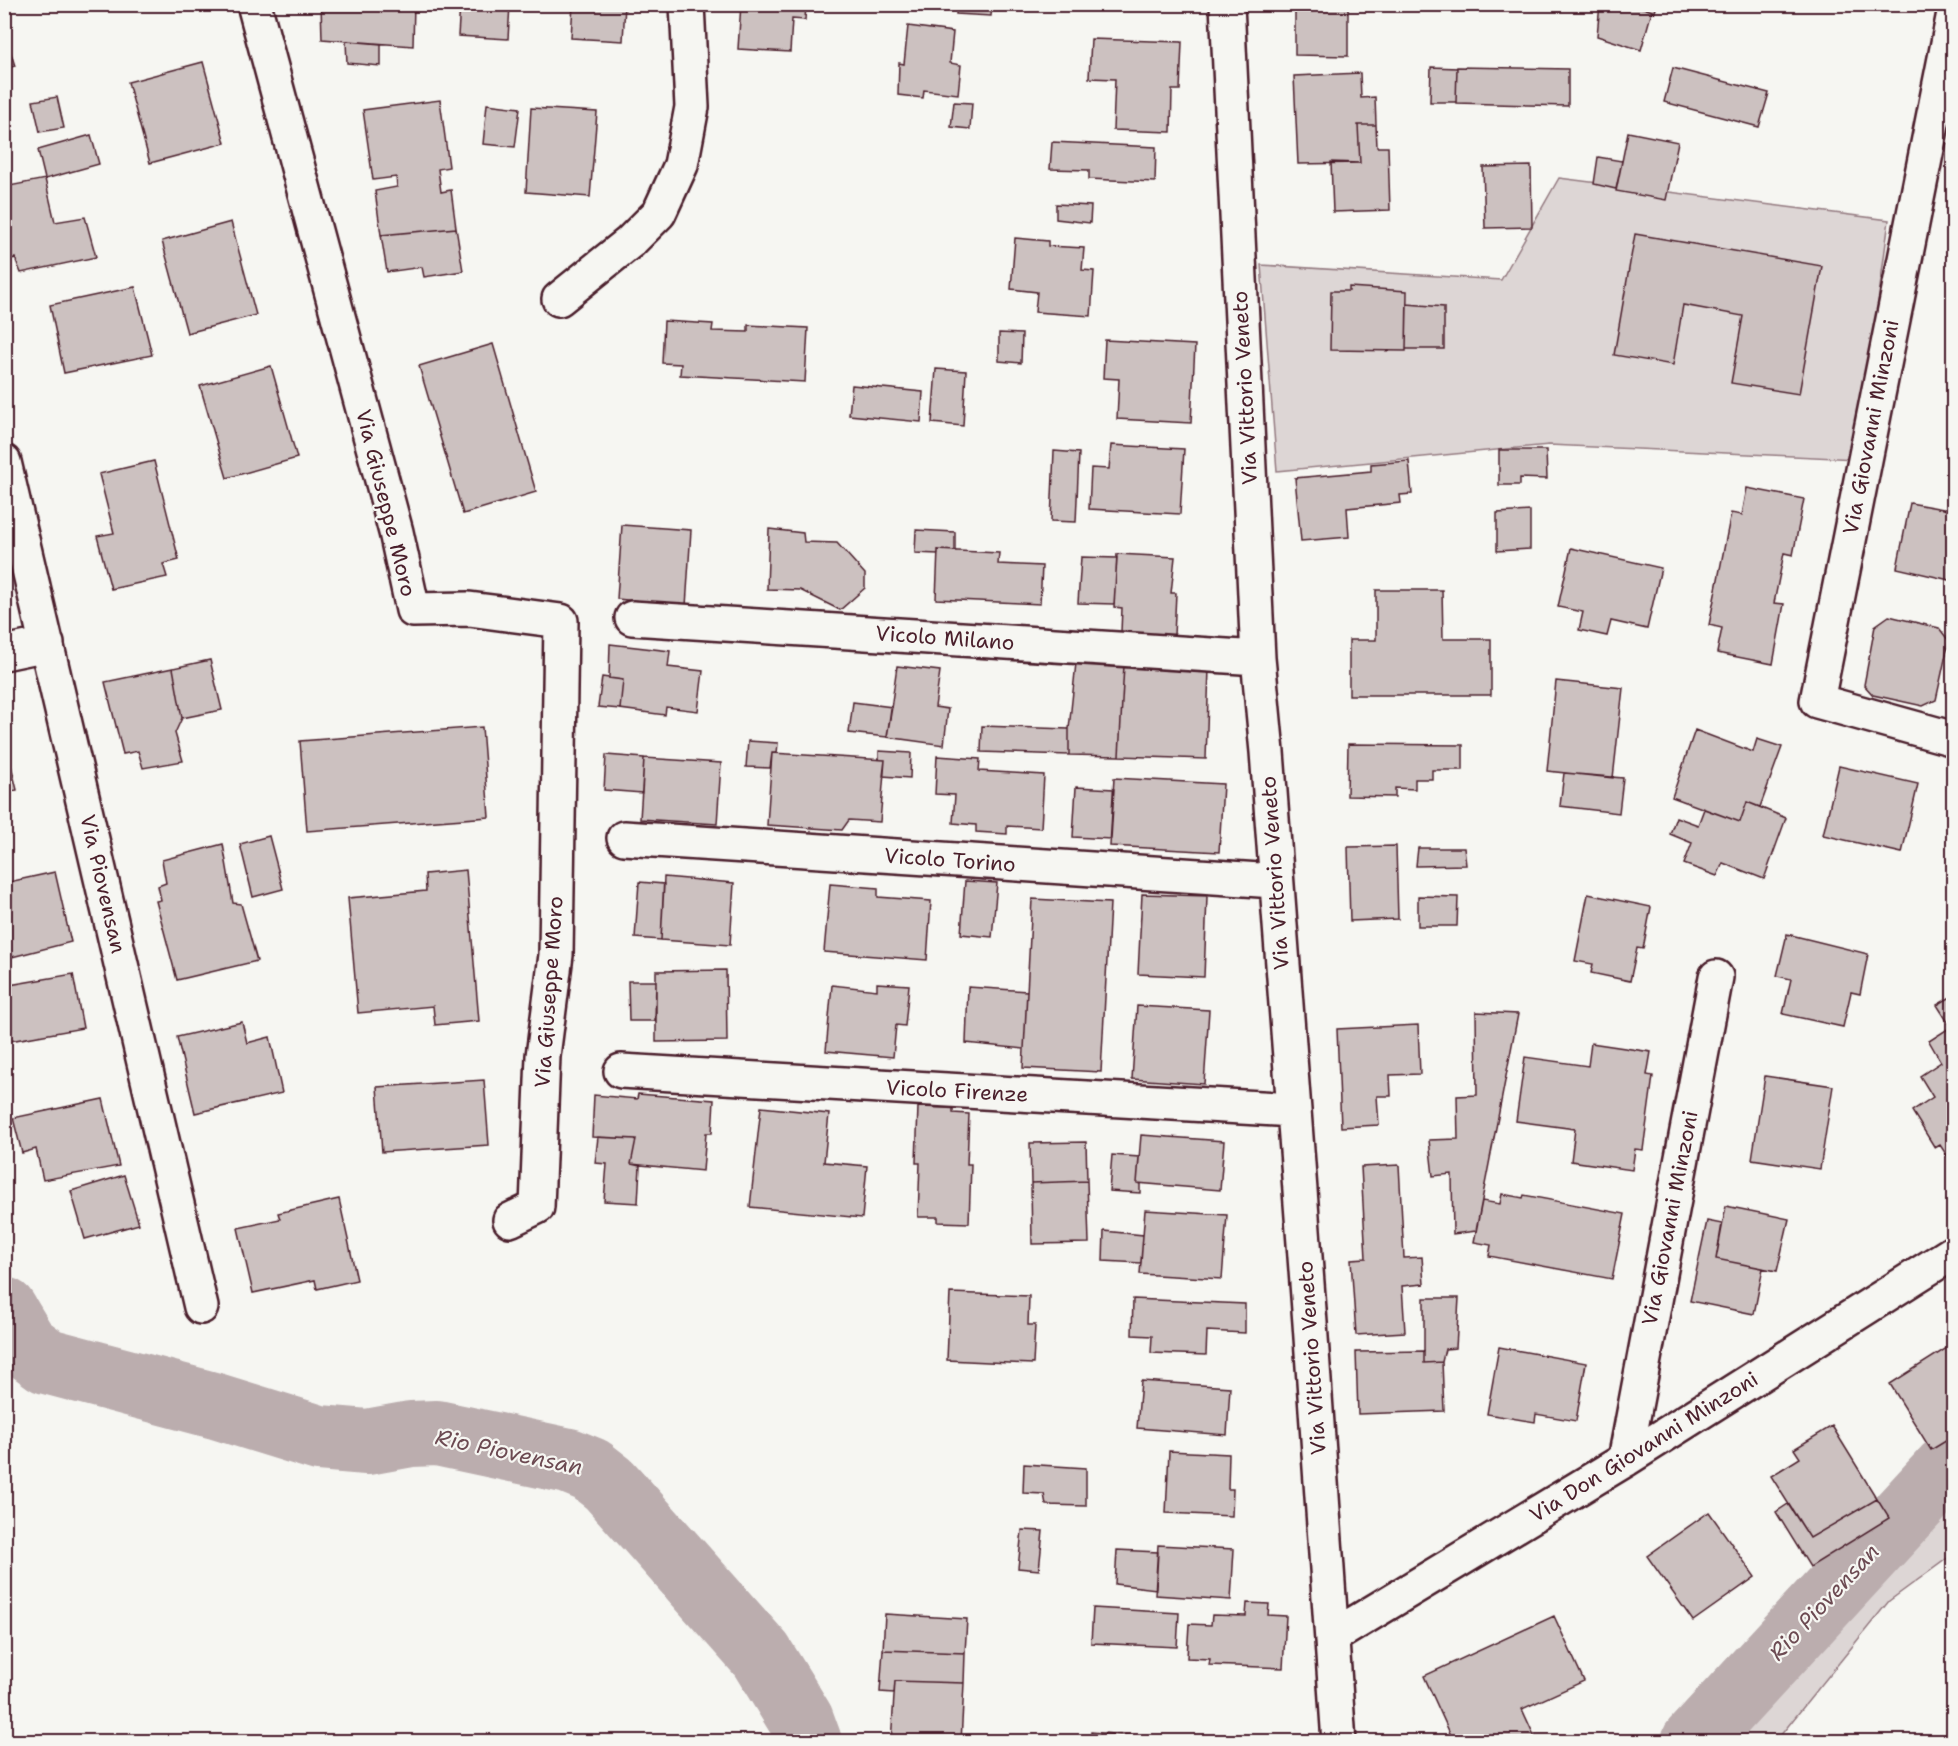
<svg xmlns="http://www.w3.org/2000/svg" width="1958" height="1746" font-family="'Shantell Sans',sans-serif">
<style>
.green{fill:#ddd6d5;stroke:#947a80;stroke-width:1.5}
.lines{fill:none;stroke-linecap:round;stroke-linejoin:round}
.river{stroke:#bbadae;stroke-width:66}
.building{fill:#ccc1c0;stroke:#4a1f2b;stroke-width:1.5}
.minor-casing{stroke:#4a1f2b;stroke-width:38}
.minor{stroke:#f6f6f2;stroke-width:33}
.labels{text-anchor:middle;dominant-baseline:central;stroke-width:4.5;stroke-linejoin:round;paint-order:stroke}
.street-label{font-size:21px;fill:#4a1f2b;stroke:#f6f6f2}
.water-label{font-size:22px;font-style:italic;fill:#6c4a52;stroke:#f6f6f2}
</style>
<rect width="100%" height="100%" fill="#f6f6f2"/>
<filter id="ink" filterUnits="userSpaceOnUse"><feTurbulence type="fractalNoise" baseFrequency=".0167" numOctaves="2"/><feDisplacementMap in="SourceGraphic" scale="12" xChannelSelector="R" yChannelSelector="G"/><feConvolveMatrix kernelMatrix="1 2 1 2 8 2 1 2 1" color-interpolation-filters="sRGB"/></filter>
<g filter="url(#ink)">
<!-- green -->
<path class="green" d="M1559 178 1889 220 1857 459 1549 445 1277 471 1261 265 1501 280Z
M1953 1426V1554L1889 1601 1776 1741 1659 1742 1679 1718 1916 1460Z"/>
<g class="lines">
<!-- river -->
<path class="river" d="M4 1310 25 1345 47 1361 216 1406 319 1438 367 1442 411 1434 437 1433 569 1461 591 1470 609 1484 761 1655 801 1720 809 1742
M1694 1742 1947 1468 1954 1463"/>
</g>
<!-- building -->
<path class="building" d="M321 4H414L413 46 322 39Z
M460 4H510L508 39 458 36Z
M573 4H625L623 41 571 38Z
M741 4H806L805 20 792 19 790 52 738 49Z
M957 4H992L991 16 956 14Z
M1105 4H1153V9L1105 7Z
M1295 4H1348V56L1295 55Z
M1506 4H1547V9Z
M1600 4H1632L1652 11 1641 50 1597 36Z
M1632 4H1657L1655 12Z
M908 26 953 32 950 63 961 65 958 94 924 90 923 98 898 95 899 63 904 64Z
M4 31 15 66 4 69Z
M1091 39 1182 42 1180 90H1172L1171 132 1113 130 1115 79 1089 78Z
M346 41 381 44V66L347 63Z
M203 62 225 143 150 163 128 82Z
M1431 67 1457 68 1456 102H1430Z
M1457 67 1568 69V106L1456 103Z
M1673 68 1769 93 1759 127 1664 102Z
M1360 73 1361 98 1375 97 1376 125H1358L1360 163 1298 164 1294 76Z
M57 97 64 128 40 132 33 101Z
M440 100 449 167 438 169 441 192 451 190 456 228 381 235 375 191 397 187 396 177 373 180 363 110Z
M954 102 972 103 970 129 951 127Z
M487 104 520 108 515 147 483 144Z
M531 108 597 112 590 197 526 192Z
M1358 125H1376L1377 147H1388L1390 210 1333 212 1331 162 1360 163Z
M1628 132 1678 142 1666 200 1616 191Z
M91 135 99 164 45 179 38 150Z
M1052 142 1156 147 1155 182 1089 179V170L1050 169Z
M1598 157 1622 161 1616 189 1594 184Z
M1531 166 1532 227 1485 228 1483 167Z
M45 179 55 222 85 217 96 257 21 273 15 258 4 261V187Z
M1056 204 1091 206 1090 223 1056 219Z
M231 222 256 315 187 333 162 241Z
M456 228 463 271 424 277 422 267 387 272 381 235Z
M1635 234 1822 266 1799 394 1731 383 1743 316 1683 305 1673 365 1614 355Z
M1015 238 1048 241V246L1084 248 1082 270 1094 271 1091 316 1035 312 1037 292 1011 289Z
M135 287 152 355 64 373 50 305Z
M1349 287 1407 291 1406 351 1330 350 1331 291H1349Z
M1407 304 1444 307V349H1406Z
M664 321 713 324 712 331 748 332V325L808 328 805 382 680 375 681 364 662 363Z
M999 333 1022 334 1021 363 999 361Z
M1105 340 1195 345 1191 423 1117 419 1119 379 1103 378Z
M493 344 536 492 463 514 419 366Z
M271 366 297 458 227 478 200 386Z
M936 369 966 371 963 426 932 423Z
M1954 380V409L1948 408Z
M852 385 923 392 921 422 849 415Z
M1111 445 1184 449 1180 514 1089 509 1091 468 1109 469Z
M1499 450H1546L1547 479 1520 478V485H1499Z
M1054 451 1079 453 1076 522 1051 521Z
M154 461 179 560 163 564 167 577 111 589 97 536 114 533 99 474Z
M1409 461 1412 494 1400 495 1401 503 1347 508 1349 537 1301 541 1295 478 1371 471V464Z
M1747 488 1804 499 1793 555 1784 553 1774 603 1784 604 1773 664 1717 653 1722 628 1709 625 1731 513 1742 515Z
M1910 503 1954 511V581L1897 568Z
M1530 511V549L1497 551V513Z
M622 525 691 530 686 606 617 599Z
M769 529 803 533 804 542 837 543 865 574V588L840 610 800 590 767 589Z
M916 530 955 532V551L938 550V554L915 553Z
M1571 548 1661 568 1647 629 1611 621 1607 636 1579 630 1583 612 1558 607Z
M938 550 999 553 998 564 1042 566 1040 604 936 599Z
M1117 554 1175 557 1171 593H1176L1174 635 1121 632 1122 608 1114 607Z
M1081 557 1117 558 1114 604 1078 603Z
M1376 590H1442L1443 639H1491V695H1349V640H1376Z
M1889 616 1939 628 1949 641 1936 700 1923 706 1873 695 1864 685 1875 626Z
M610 644 670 651 668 667 703 671 698 711 666 707 665 715 620 709 623 680 609 678Z
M210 660 222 710 182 718 173 668Z
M1076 663 1124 665 1119 756 1069 755V729Z
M1124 665 1209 668 1206 759 1119 756Z
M897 666 940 671 935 707 948 709 944 745 887 737Z
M173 668 182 718 175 733 183 761 143 768 138 751 123 754 105 682Z
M602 677 623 680 620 709 598 707Z
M1556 681 1623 688 1613 778 1547 771Z
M853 702 892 707 887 737 849 733Z
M982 726 1069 729V755L981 752Z
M482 727 489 817 307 831 300 741Z
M1695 730 1753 752 1757 739 1782 747 1760 807 1747 802 1740 822 1672 797Z
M4 736 17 790 4 793Z
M748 741 778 743 777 753H772L770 768 746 767Z
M1348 744 1463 745V770H1432V779H1415V789L1395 788V797L1347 796Z
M879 751 911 753 910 778 883 776 885 760H879Z
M772 753 885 760 880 822 849 820 842 830 767 825Z
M606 755 644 758 642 793 604 790Z
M937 756 980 759 979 771 1044 775 1041 828 1007 826V834L976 832V825L953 823 955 795 935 794Z
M644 758 721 763 717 824 640 819Z
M1839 766 1918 784 1902 853 1823 835Z
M1564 773 1623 778 1619 813 1560 806Z
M1114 778 1223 784 1219 852 1110 846Z
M1076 787 1114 789 1111 839 1073 837Z
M1747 802 1786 818 1764 879 1723 863 1717 876 1684 864 1692 843 1670 834 1676 817 1698 825 1704 809 1740 822Z
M269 836 283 889 253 897 240 844Z
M223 844 233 903 241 904 257 961 177 980 156 901 161 900 158 886 166 883 162 860Z
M1396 846 1398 919 1350 921 1348 847Z
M1418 848H1464L1466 865 1416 866Z
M466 870 479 1021 435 1025 433 1006 358 1013 348 898 426 891 425 874Z
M55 872 71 942 4 959V883Z
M664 877 734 883 730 945 661 940Z
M965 881 997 883 992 937 961 934Z
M639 882 664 884 661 940 635 938Z
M830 884 878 888V897L931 901 927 960 824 952Z
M1142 894 1207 896 1204 977 1138 974Z
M1588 894 1651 907 1643 949 1637 948 1630 981 1591 973 1593 964 1575 961Z
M1418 896 1458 897 1457 926H1418Z
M1032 899 1110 903 1101 1072 1023 1068Z
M1787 934 1868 954 1860 994 1851 992 1843 1027 1783 1014 1791 979 1777 976Z
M726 970 727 1041 656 1042V971Z
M73 974 83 1028 4 1042V986Z
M628 981H656L655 1021H629Z
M877 983 909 985 905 1026 896 1025 893 1057 826 1051 832 985 877 990Z
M968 987 1027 991 1024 1049 966 1043Z
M1954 995V1166L1940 1145 1935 1148 1912 1111 1933 1097 1920 1076 1941 1062 1929 1041 1951 1027 1937 1005Z
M1137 1006 1209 1010 1204 1084 1132 1079Z
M1476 1012 1518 1014 1476 1231 1453 1234 1452 1174 1433 1176 1429 1140 1458 1139 1457 1096 1477 1095Z
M242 1022 247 1043 270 1037 282 1093 195 1113 177 1037Z
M1418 1025 1420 1074 1390 1075 1391 1096H1377L1379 1125 1341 1127 1337 1029Z
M1591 1043 1651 1052 1647 1075 1653 1076 1643 1150 1635 1149 1632 1170 1571 1161 1575 1129 1516 1121 1525 1057 1588 1066Z
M1765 1076 1833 1086 1820 1169 1752 1159Z
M484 1080 489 1145 382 1152 377 1087Z
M638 1094 714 1100 712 1133H706L703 1171 631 1164 636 1139 592 1137 594 1095 637 1099Z
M103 1099 119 1166 43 1180 36 1149 22 1153 13 1118Z
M761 1107 829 1114 824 1162 867 1166 862 1218 750 1207Z
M918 1107 953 1108V1113L969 1114 967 1164H971L969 1223 938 1222V1217H918L920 1163H916Z
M1141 1135 1224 1141 1220 1190 1137 1183Z
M598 1137 636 1139 631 1164 640 1166 638 1203 604 1201 607 1164 595 1163Z
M1086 1142 1087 1181 1031 1183 1030 1143Z
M1112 1155 1139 1157 1137 1183 1140 1184V1193L1109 1191Z
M1399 1165 1404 1258 1422 1257 1424 1284 1402 1286 1405 1332 1356 1335 1351 1259 1366 1258 1361 1167Z
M124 1175 139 1224 85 1239 71 1191Z
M1087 1181 1089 1243 1032 1244 1031 1183Z
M1502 1194 1523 1198 1524 1195 1625 1214 1612 1279 1489 1256 1491 1245 1474 1242 1482 1201 1500 1204Z
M339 1199 357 1280 317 1289 315 1280 253 1293 238 1228 280 1219 278 1213Z
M1726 1206 1789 1219 1777 1271 1716 1259Z
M1145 1210 1227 1215 1222 1279 1140 1274Z
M1707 1221 1722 1224 1716 1259 1763 1268 1754 1314 1690 1301Z
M1104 1231 1143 1235 1141 1263 1103 1261Z
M950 1293 1029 1296 1028 1325H1035L1033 1364 947 1360Z
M1424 1298H1459L1456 1348 1445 1349 1442 1362 1424 1363Z
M1133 1299 1245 1304V1333L1207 1331 1206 1355 1151 1353 1152 1336 1132 1335Z
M1953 1344 1954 1436 1931 1450 1890 1384Z
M1499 1347 1586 1363 1576 1421 1536 1414 1535 1422 1487 1414Z
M1424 1351V1363L1442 1362 1444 1411 1358 1414 1356 1352Z
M1141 1381 1230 1387 1227 1435 1137 1428Z
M1832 1426 1877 1499 1810 1538 1771 1476 1800 1458 1794 1449Z
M1169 1451 1229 1454 1228 1489H1233L1232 1516 1166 1513Z
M1024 1464 1086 1468V1506L1046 1505 1044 1494 1023 1493Z
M1877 1499 1889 1518 1810 1567 1776 1512 1788 1504 1810 1538Z
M1709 1512 1755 1577 1693 1621 1647 1556Z
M1022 1530 1043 1531 1039 1570 1018 1568Z
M1158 1545 1234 1549 1231 1600 1155 1595Z
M1117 1550 1158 1552 1156 1589 1115 1584Z
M1247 1603 1269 1604 1268 1615 1286 1616 1283 1668 1209 1665 1210 1659 1187 1658 1189 1624 1211 1625 1212 1615 1246 1616Z
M1093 1608 1179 1613 1177 1647 1091 1643Z
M885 1614 967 1619 965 1653 883 1650Z
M1554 1616 1584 1681 1522 1709 1537 1742H1454L1424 1676Z
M883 1650 965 1653 964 1683 895 1681 894 1693 880 1692Z
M895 1681 964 1683 961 1742H891Z
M1091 1732 1181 1740V1742H1091Z"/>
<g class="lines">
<defs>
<path id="minor" d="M254 4 396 532 413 610 469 609 561 621 556 955 543 1056 537 1207 510 1220
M1227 4 1258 658 1267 752 1310 1323 1339 1742
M1954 13 1817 701 1954 739
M559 299 630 242 659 213 681 165 692 107 687 4
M4 462 201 1307
M632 618 1258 658
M4 653 47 644
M624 838 1275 881
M621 1071 1294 1110
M1625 1460 1716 977
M1332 1637 1625 1460 1954 1252"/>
</defs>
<!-- minor casing -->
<use href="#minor" class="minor-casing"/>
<!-- minor -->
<use href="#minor" class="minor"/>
</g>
</g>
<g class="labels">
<!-- street labels -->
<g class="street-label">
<text transform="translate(1245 388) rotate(-93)">Via Vittorio Veneto</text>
<text transform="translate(1871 427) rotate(-79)">Via Giovanni Minzoni</text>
<text transform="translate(386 503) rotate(76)">Via Giuseppe Moro</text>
<text transform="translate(945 638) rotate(4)">Vicolo Milano</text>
<text transform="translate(950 860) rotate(4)">Vicolo Torino</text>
<text transform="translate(1275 873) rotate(-94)">Via Vittorio Veneto</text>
<text transform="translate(103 884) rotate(77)">Via Piovensan</text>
<text transform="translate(549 992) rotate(-86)">Via Giuseppe Moro</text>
<text transform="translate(957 1091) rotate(3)">Vicolo Firenze</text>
<text transform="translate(1670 1218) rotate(-79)">Via Giovanni Minzoni</text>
<text transform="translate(1312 1358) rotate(-94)">Via Vittorio Veneto</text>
<text transform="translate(1644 1447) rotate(-32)">Via Don Giovanni Minzoni</text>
</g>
<!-- water labels -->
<g class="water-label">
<text transform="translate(509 1452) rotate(12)">Rio Piovensan</text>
<text transform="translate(1824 1602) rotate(-47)">Rio Piovensan</text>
</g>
</g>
<!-- margin -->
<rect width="1958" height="1746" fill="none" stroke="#f6f6f2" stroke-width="24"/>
<rect x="12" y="12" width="1934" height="1722" fill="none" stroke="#4a1f2b" stroke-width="2" filter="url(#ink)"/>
</svg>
